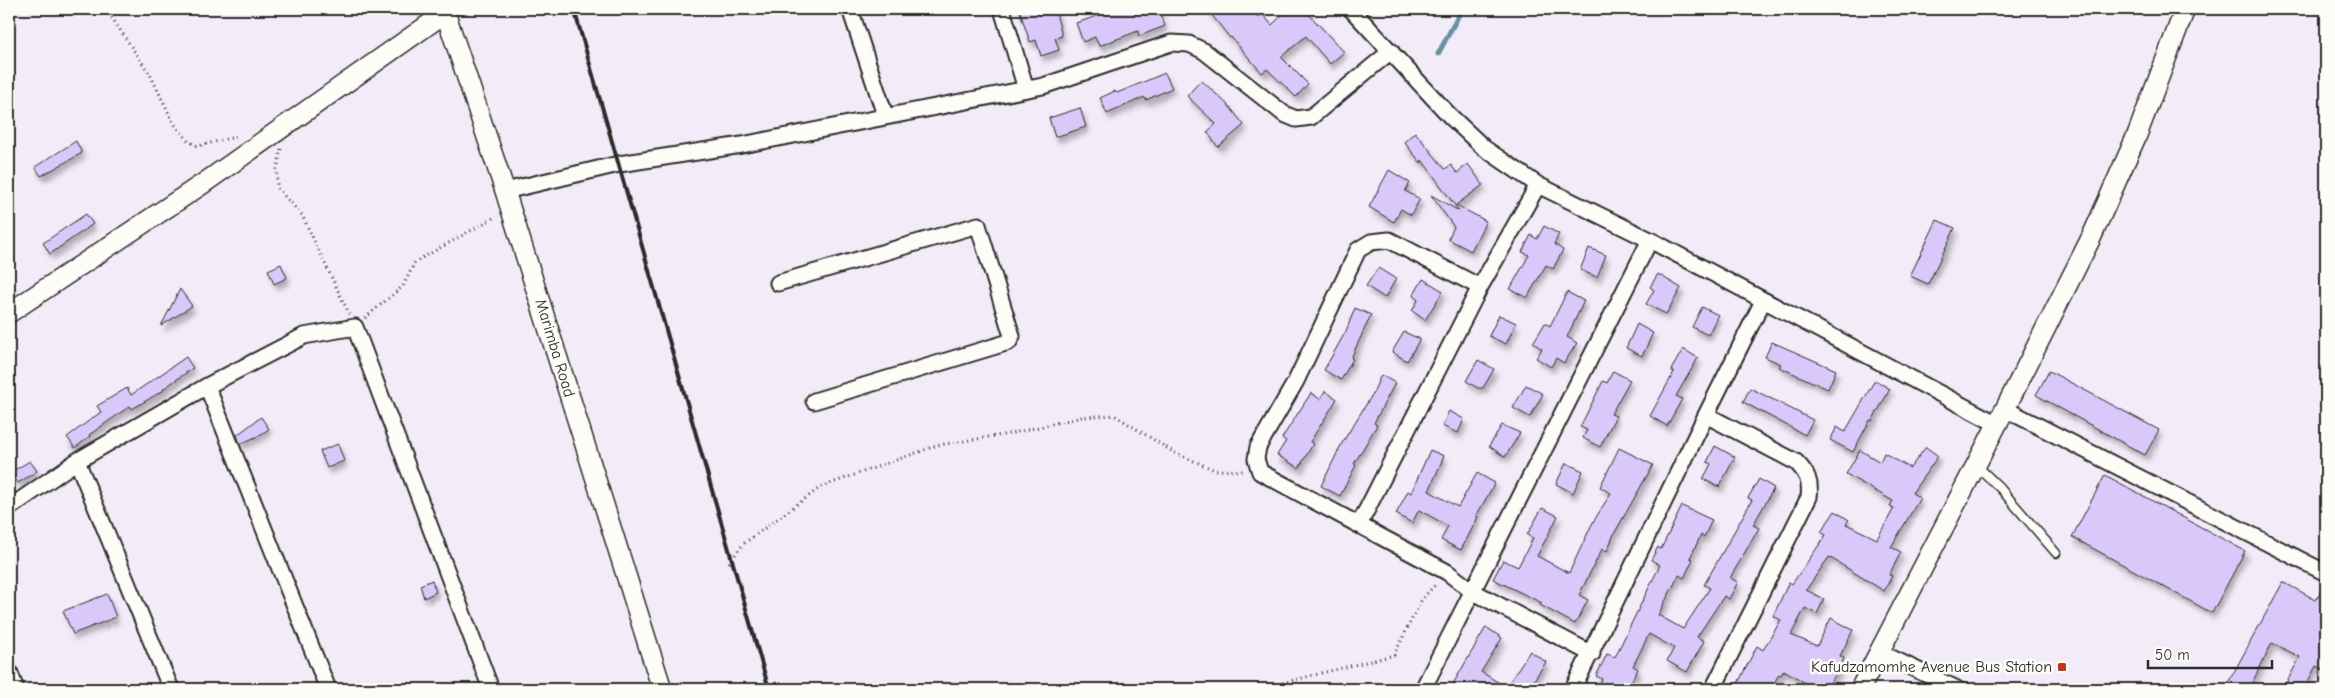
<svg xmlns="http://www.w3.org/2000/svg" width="2335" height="698" font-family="'Comic Neue',sans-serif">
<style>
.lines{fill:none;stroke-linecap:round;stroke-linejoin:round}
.stream{stroke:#6b8fa5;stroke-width:5}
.building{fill:#d9c8f9;stroke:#2b2b2b;filter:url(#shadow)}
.service-casing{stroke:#2b2b2b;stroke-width:11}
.minor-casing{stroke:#2b2b2b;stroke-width:19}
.tertiary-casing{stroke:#2b2b2b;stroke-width:22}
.path{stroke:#2b2b2b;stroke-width:3;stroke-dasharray:1 4;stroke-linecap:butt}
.service{stroke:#fdfcf7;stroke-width:8}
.minor{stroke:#fdfcf7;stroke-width:15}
.tertiary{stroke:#fdfcf7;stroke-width:19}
.rail{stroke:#2b2b2b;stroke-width:4}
.poi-dot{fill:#c8321e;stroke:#fdfcf7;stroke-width:2}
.labels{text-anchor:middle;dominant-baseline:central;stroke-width:5;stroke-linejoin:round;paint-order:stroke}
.street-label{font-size:16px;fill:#2b2b2b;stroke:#fdfcf7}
.poi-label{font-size:16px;fill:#2b2b2b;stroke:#fdfcf7;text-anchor:end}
</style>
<defs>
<filter id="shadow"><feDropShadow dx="3" dy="5.5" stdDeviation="2.5" flood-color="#0004"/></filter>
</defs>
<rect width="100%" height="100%" fill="#f2ecf8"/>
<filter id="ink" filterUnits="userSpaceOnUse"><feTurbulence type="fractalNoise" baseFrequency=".02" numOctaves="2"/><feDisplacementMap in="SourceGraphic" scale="10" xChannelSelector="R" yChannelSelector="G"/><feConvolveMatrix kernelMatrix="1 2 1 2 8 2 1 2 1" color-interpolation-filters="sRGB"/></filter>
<g filter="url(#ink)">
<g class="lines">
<!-- stream -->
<path class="stream" d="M1438 54 1462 9"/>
</g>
<!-- building -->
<path class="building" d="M1019 9H1055L1062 36 1055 38 1059 50 1041 56 1036 40 1030 42Z
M1118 9H1158L1165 26 1139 36 1138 31 1099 46 1095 37 1083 42 1076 23Z
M1207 9H1252L1258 17 1262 14 1272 25 1288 9H1304L1344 52 1330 64 1306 36 1281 57 1308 84 1296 97 1267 69 1262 73 1231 37 1230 38Z
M1165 73 1172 88 1146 100 1144 97 1107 114 1100 98 1115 91 1117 93Z
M1201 80 1229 106 1244 125 1218 147 1207 132 1216 124 1187 96Z
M1080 108 1086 127 1055 137 1049 118Z
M1415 132 1445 169 1451 165 1457 173 1468 164 1483 185 1456 205 1486 221 1471 251 1448 239 1454 227 1431 195 1459 211 1422 160 1421 163 1404 142Z
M76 141 82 153 41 176 35 167Z
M1389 170 1410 183 1405 191 1420 199 1411 215 1401 209 1394 222 1369 207Z
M86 214 93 224 50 254 43 243Z
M1937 220 1955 228 1928 284 1910 276Z
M1544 226 1559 234 1554 244 1563 250 1553 269 1546 265 1527 298 1510 289 1529 255 1522 252 1531 235 1537 239Z
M1589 248 1606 255 1597 277 1580 270Z
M281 264 287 278 274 284 268 270Z
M1378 268 1396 279 1385 298 1366 286Z
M1658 274 1681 288 1666 314 1646 304 1654 290 1650 287Z
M1423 279 1443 291 1425 320 1412 311 1418 300 1413 296Z
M180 289 192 306 161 326Z
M1567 292 1584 301 1567 337 1577 343 1564 363 1556 358 1551 367 1536 358 1542 349 1533 343 1545 323 1550 326Z
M1702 307 1718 315 1708 335 1692 327Z
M1355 308 1371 315 1351 358 1353 359 1341 380 1324 370 1346 331Z
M1499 315 1516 323 1506 344 1489 336Z
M1637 324 1653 333 1642 356 1626 348Z
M1404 332 1420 339 1407 361 1392 352Z
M1772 342 1836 370 1828 389 1779 367 1781 364 1765 357Z
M1683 349 1698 358 1676 396 1682 399 1667 426 1650 416 1674 372 1671 370Z
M186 357 193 368 163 389 164 390 132 409 130 406 89 435 90 436 75 448 67 437 101 412 97 406 127 388 131 395Z
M1478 360 1494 369 1483 388H1478L1466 381Z
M1613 371 1630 380 1611 414 1616 416 1600 447 1583 438 1587 430 1580 427 1603 381 1607 383Z
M2049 371 2159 430 2145 455 2036 395Z
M1381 375 1395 383 1374 423 1377 425 1354 464 1356 465 1340 496 1321 486 1342 443 1372 395Z
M1875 380 1890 389 1872 421 1870 420 1853 452 1830 440 1837 427 1845 432Z
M1526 385 1543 394 1530 417 1513 408Z
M1750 388 1813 420 1805 435 1743 402Z
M1325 391 1337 399 1310 442 1313 444 1299 468 1277 455 1286 441 1282 438 1311 393 1320 399Z
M1449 411 1464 419 1458 433 1442 426Z
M261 417 269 429 258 436 240 444 237 435Z
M1502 425 1520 433 1505 457 1489 446Z
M338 444 344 461 327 468 320 451Z
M1715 446 1735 457 1719 487 1703 479 1711 464 1707 462Z
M1926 447 1938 456 1912 493 1920 498 1891 547 1901 552 1889 575 1892 576 1884 591 1829 557 1806 590 1824 599 1817 614 1805 608 1791 635 1817 646 1831 618 1853 630 1840 656 1844 658 1837 673 1825 689H1815L1784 670 1781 675 1779 674 1771 689H1742L1744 686 1738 683 1757 646 1763 650 1781 620 1773 616 1789 582 1792 584 1826 535 1821 532 1835 511 1849 520 1846 524 1877 539 1894 508 1890 506 1893 501 1846 474 1860 450 1880 462 1884 453 1910 468Z
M1619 448 1653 465 1614 534 1607 551 1602 549 1579 595 1588 600 1575 624 1540 605 1542 603 1493 579 1503 560 1518 567 1533 538 1527 535 1542 508 1558 516 1537 556 1569 573 1592 524 1611 493 1600 487Z
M1430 450 1444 456 1429 491 1458 507 1477 473 1495 483 1476 516 1478 517 1461 550 1441 540 1448 526 1419 510 1412 523 1396 514 1408 491 1411 493Z
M30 461 37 471 18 483 11 472Z
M1566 463 1583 471 1573 493 1556 484Z
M2105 475 2245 551 2212 613 2072 537Z
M1759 479 1774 488 1753 525 1759 528 1730 578 1738 582 1729 599 1724 596 1697 637 1704 641 1687 672 1667 661 1674 648 1649 634 1633 666 1638 669 1628 687 1620 682 1617 689H1597L1602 679 1596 676 1607 654 1615 657 1660 565 1651 560 1658 547 1661 549 1682 506 1712 520 1704 537 1701 535 1690 558 1693 559 1684 578 1679 575 1658 615 1683 629 1710 588 1704 585 1752 500 1748 498Z
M432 580 436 592 424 598 420 585Z
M2283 582 2316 600 2326 583V671L2316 666 2304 689H2283L2300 657 2272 643 2249 689H2240L2228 683Z
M107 594 116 617 73 634 63 611Z
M1486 627 1502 638 1481 672 1506 687 1530 651 1546 662 1528 689H1450Z"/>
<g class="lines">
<!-- service casing -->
<g class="service-casing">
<path id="service" d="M1976 465 2000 488 2056 553"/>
</g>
<!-- minor casing -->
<g class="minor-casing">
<path id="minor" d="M850 9 885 115
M1002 9 1026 89
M1351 9 1450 116 1484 148 1538 185 1650 240 1997 424
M1538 185 1480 287 1359 525 1447 572 1472 591 1592 654
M505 191 619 164 742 145 1043 86 1171 43 1189 44 1204 51 1284 114 1296 119 1311 117 1391 51
M778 283 978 225 1012 336 1009 342 814 401
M207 386 328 689
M2005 409 2326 573
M77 461 171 689
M9 508 77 461 207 386 304 336 355 327 491 689
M1359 525 1260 472 1256 459 1258 447 1296 381 1358 250 1371 242 1389 240 1480 287
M1879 652 1957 689
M9 671 16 689
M1423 689 1650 240
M1573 689 1706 415
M1713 689 1809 497C1811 481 1807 473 1796 462L1706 415 1763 301"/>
</g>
<!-- tertiary casing -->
<g class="tertiary-casing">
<path id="tertiary" d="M444 9 505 191 662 689
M9 313 204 183 445 13
M1860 689 2005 409 2092 236 2137 135 2185 9"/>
</g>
<!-- path -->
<path class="path" d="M106 9 151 76 173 122 189 142 198 146 239 136
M281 149 277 169V188L302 215 349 314
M365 318 403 286 415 262 495 217
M729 563 743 544 821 487 938 445 1009 434 1082 417 1114 415 1175 453 1215 470 1244 471
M1258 689 1394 655 1422 599 1436 584"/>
<!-- service -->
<use href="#service" class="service"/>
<!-- minor -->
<use href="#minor" class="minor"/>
<!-- tertiary -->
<use href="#tertiary" class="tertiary"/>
<!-- rail -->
<path class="rail" d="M574 9 769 689"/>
</g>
</g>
<!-- markers -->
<rect class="poi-dot" x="2057" y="662" width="10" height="10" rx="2.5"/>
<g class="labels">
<!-- street labels -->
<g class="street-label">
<text transform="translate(555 348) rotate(73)">Marimba Road</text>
</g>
<!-- poi labels -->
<g class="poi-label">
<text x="2052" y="667">Kafudzamomhe Avenue Bus Station</text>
</g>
</g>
<!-- margin -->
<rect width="2335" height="698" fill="none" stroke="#fdfcf7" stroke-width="30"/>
<rect x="15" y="15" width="2305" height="668" fill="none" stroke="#2b2b2b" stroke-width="2" filter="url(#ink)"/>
<!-- scale -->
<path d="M2148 660v8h124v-8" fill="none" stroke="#2b2b2b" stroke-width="2.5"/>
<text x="2155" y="660" font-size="15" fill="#2b2b2b" stroke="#fdfcf7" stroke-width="4" paint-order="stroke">50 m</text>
</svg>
